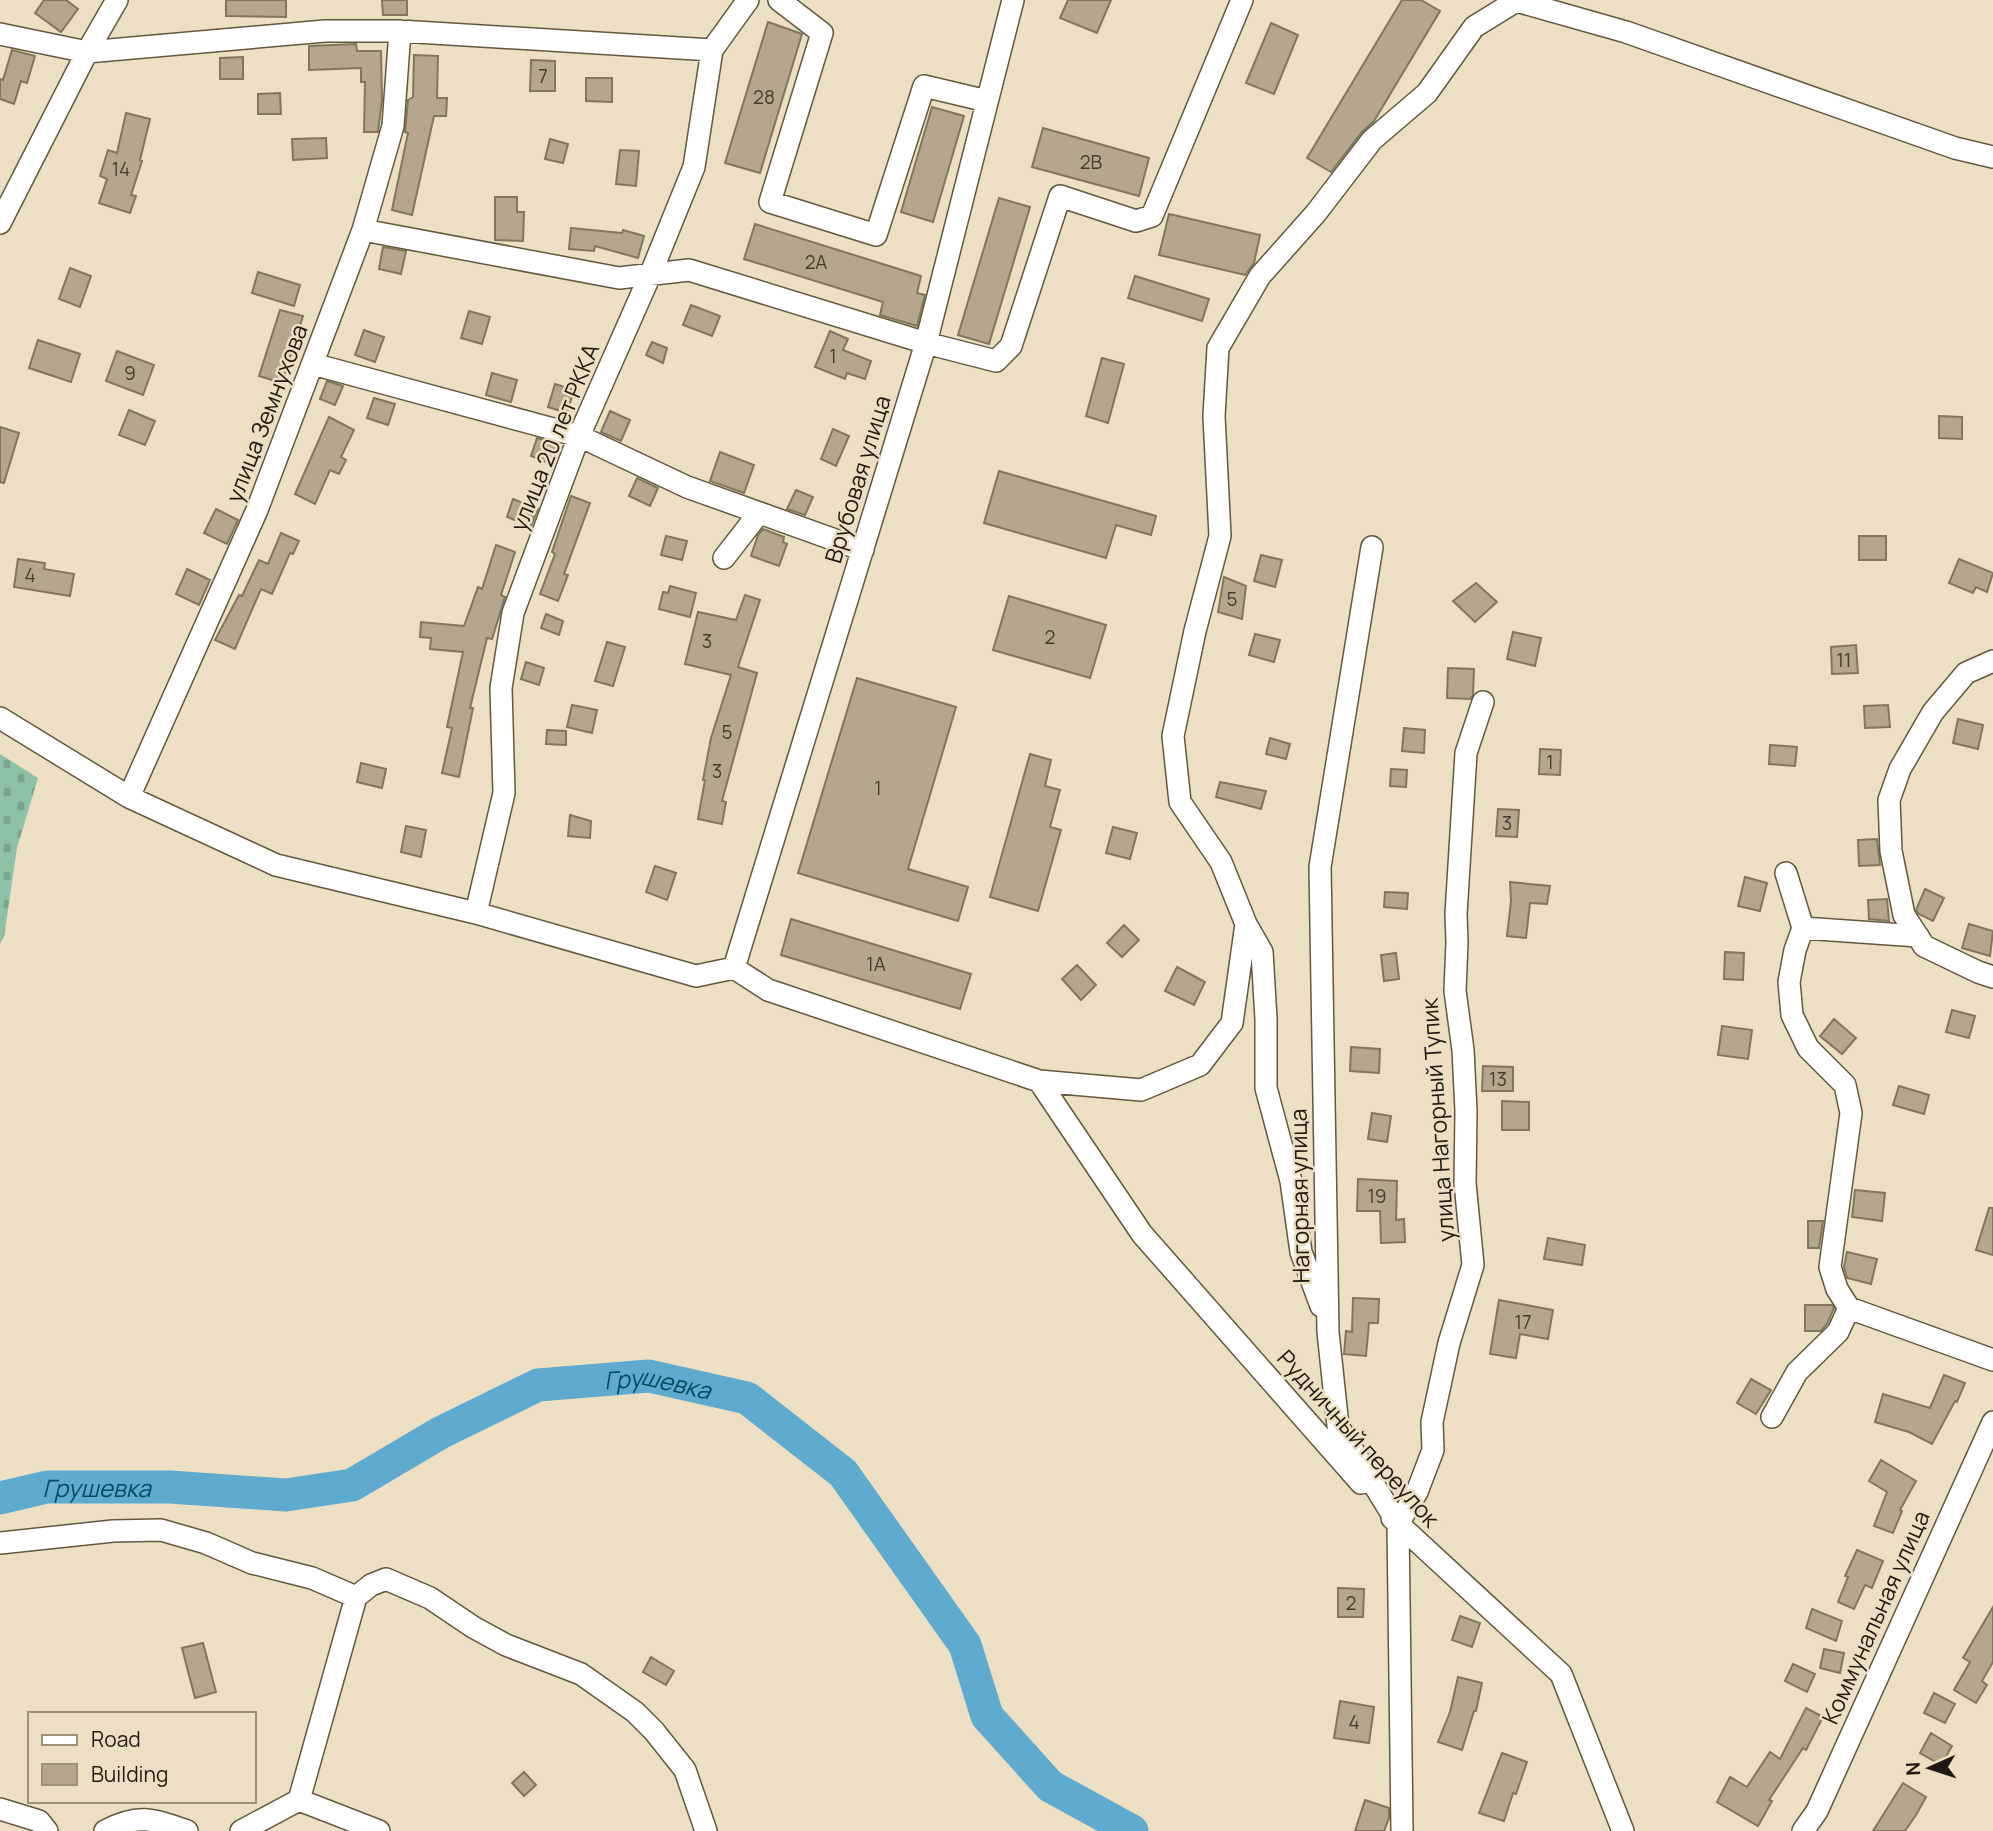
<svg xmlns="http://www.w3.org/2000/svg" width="1993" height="1831" font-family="Manrope,sans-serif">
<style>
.cemetery{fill:url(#cemetery-stones)}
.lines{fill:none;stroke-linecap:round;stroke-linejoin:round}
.river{stroke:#5eabcf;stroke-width:33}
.building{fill:#b5a78d;stroke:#82765c;stroke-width:2}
.minor-casing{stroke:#63573e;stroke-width:24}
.minor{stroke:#fff;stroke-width:21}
.labels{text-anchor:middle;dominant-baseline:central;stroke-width:5;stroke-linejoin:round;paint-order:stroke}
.number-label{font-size:19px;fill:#443d2f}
.street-label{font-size:23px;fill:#1f1a10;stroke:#eddfc3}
.water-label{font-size:24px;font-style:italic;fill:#074a63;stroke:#eddfc3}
</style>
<defs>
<pattern id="cemetery-stones" width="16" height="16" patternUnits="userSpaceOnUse" patternTransform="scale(1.75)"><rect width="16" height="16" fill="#8dc2a6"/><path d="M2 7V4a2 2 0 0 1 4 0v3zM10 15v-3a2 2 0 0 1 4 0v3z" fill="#79a68e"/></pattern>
</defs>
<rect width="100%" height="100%" fill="#eddfc3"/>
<!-- cemetery -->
<path class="cemetery" d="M0 754 38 778 17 848 4 937 0 944Z"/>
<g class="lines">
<!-- river -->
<path class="river" id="s1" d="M0 1498 47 1487H170L286 1495 352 1485 440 1433 538 1385 649 1376 747 1398 843 1473 965 1645 987 1716 1050 1786 1132 1831"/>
</g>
<!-- building -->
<path class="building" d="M44 0H66L78 9 61 32 35 13Z
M226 0H286V17L226 16Z
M382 0H407V15H383Z
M1068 0H1111L1097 33 1060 18Z
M1402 0H1421L1440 11 1374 121 1362 132 1331 172 1307 158Z
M768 22 802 34 760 173 725 163Z
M1271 23 1298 35 1274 94 1246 83Z
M356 44 357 51H381L382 100 378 132H364L365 82H361V68L309 70V46Z
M12 50 35 56 27 83 21 81 14 104 0 99V79L3 80Z
M414 55 438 56 437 98H447L446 116H434L412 215 392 210 408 133 405 132 408 100 413 97Z
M243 57V79H220V58Z
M531 60 555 61V91H530Z
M586 78H612V102L586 101Z
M280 93 281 114H258V94Z
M932 107 964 116 933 222 901 212Z
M126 113 150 119 140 160 142 161 131 195 136 196 130 213 99 203 107 179 100 176 108 150 117 153Z
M1043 128 1149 158 1139 196 1032 167Z
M326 138 327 158 293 160 292 139Z
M550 139 568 144 563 163 545 159Z
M620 150 639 151 636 186 616 184Z
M495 197H517V212H524L523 241 495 240Z
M999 198 1030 207 989 344 958 335Z
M1169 214 1260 235 1254 263 1245 275 1159 255Z
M755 224 921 276 917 293 925 295 917 326 880 315 883 302 744 259Z
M571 228 622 233 623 230 644 236 638 258 595 246 594 251 569 249Z
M383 247 406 251 401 274 379 269Z
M70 268 91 276 80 307 59 299Z
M258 272 300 285 294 306 252 293Z
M1135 276 1209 299 1202 321 1128 298Z
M691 305 720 316 712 336 683 325Z
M280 310 303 316 282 383 259 376Z
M469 311 490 317 482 344 461 338Z
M364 330 384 337 375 362 355 355Z
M830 331 848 339 843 350 871 361 865 379 847 373 845 379 815 367Z
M38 340 80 354 71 382 29 368Z
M652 342 667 348 663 363 646 355Z
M117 351 154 365 143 395 106 381Z
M1102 358 1124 364 1108 423 1086 416Z
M492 373 517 380 511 402 486 395Z
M327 381 343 386 335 405 320 399Z
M555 384 574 390 567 413 548 407Z
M374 398 395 404 388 425 367 418Z
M129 410 155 421 145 445 119 435Z
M610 411 630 420 621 441 601 432Z
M1939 416 1962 417V439L1939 438Z
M329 417 354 430 341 457 346 460 339 474 330 470 315 504 295 494Z
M0 427 19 433 4 483 0 482Z
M833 429 849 436 836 466 821 459Z
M537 438 558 444 551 464 531 456Z
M720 452 754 465 744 493 710 481Z
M999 471 1156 516 1151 535 1116 525 1106 558 984 523Z
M637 478 658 488 650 506 629 496Z
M796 490 813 497 805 515 787 509Z
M571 496 590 503 564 574 568 575 558 601 540 594 555 554 552 552Z
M513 499 538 509 531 526 507 517Z
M216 509 238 520 227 544 204 533Z
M763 529 784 537 783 542 787 544 779 566 751 556 758 535Z
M281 533 299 541 293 554 290 553 272 594 261 589 235 649 215 640 239 595 242 596 259 560 268 564Z
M666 536 687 541 682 560 661 555Z
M1859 536H1886V560H1859Z
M496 545 515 552 501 595 505 597 492 639 487 638 470 708H473L459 777 442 773 452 728 447 727 463 652 430 649 431 638 420 637 421 622 464 626 478 587 482 589Z
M1261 555 1282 560 1275 587 1254 581Z
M18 559 45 563 44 569 74 574 70 596 14 587Z
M1959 559 1993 573 1987 592 1976 587 1973 593 1949 583Z
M187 569 210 580 199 605 176 594Z
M1224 577 1246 586 1242 619 1218 612Z
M1476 583 1497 602 1475 622 1453 601Z
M670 586 696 593 690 617 659 609 663 592 668 593Z
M745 595 760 600 738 667 757 673 722 801 726 802 722 824 698 819 705 780H703L711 738 731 675 685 664 698 612 736 620Z
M1009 596 1106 625 1090 678 993 650Z
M546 614 563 621 559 635 541 628Z
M1513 632 1541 638 1535 666 1507 659Z
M1255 634 1280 640 1274 662 1249 655Z
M607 642 625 647 613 686 595 681Z
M1856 645 1858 673 1832 674 1831 647Z
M526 662 544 668 539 685 521 679Z
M1448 668 1474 669 1473 695 1470 699 1447 698Z
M857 678 956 707 908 869 968 887 958 921 798 873Z
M572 705 597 710 592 733 567 727Z
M1888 705 1890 727 1865 728 1864 706Z
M1958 719 1983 725 1978 749 1953 743Z
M1404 728 1425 730 1424 753 1402 751Z
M547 730 566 731V745L546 744Z
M1270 738 1290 744 1286 759 1266 754Z
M1770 745 1797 747 1795 766 1769 764Z
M1540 749 1561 750 1560 775 1539 774Z
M1030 754 1051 760 1045 786 1060 790 1050 827 1061 830 1038 911 990 897Z
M361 763 386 769 382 788 357 782Z
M1391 769 1407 770 1406 787 1390 786Z
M1220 782 1266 791 1261 809 1216 797Z
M1498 809 1519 810 1517 837 1496 836Z
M570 815 591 821 590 838 568 836Z
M406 826 426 830 421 857 401 852Z
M1113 827 1137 833 1130 859 1106 853Z
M1877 839 1880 865 1859 866 1858 840Z
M655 866 676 873 667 900 646 892Z
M1745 877 1767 883 1760 911 1738 906Z
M1510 882 1550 886 1547 904 1530 903 1526 938 1507 936 1511 901Z
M1925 889 1944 898 1933 921 1919 914 1916 910Z
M1385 892 1408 893 1407 909 1384 907Z
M1868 900 1887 899 1889 921 1869 919Z
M791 919 971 974 960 1009 781 955Z
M1969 924 1993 931 1990 956 1962 948Z
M1124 925 1139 940 1122 957 1107 943Z
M1725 952 1744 953 1743 980 1724 979Z
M1396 953 1399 979 1384 981 1381 955Z
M1077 965 1096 985 1081 1000 1062 979Z
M1177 967 1205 982 1194 1005 1165 991Z
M1952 1010 1975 1016 1969 1038 1946 1032Z
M1834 1019 1856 1038 1842 1054 1820 1036Z
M1722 1026 1752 1030 1748 1059 1718 1055Z
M1351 1047 1380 1049 1379 1073 1350 1071Z
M1483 1066 1513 1067V1091H1482Z
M1899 1086 1929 1095 1924 1114 1893 1105Z
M1502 1101 1529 1102V1130H1502Z
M1372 1113 1391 1116 1387 1142 1368 1139Z
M1358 1179 1397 1181 1396 1220 1404 1219 1405 1242 1381 1243 1380 1211H1357Z
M1855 1190 1885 1193 1882 1221 1852 1217Z
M1989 1208H1993V1255L1976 1250Z
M1808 1221H1823L1819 1248H1808Z
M1548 1238 1585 1245 1582 1265 1544 1259Z
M1847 1252 1877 1259 1871 1284 1847 1278 1844 1267Z
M1353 1298 1379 1299 1378 1323H1369L1366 1356 1344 1354 1346 1331 1352 1332Z
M1499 1300 1553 1310 1548 1339 1520 1334 1516 1358 1490 1354Z
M1805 1305H1832L1834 1308 1827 1324 1821 1331H1805Z
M1944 1375 1965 1383 1957 1402 1955 1401 1932 1444 1909 1432 1875 1422 1883 1394 1930 1408Z
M1751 1379 1771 1390 1756 1414 1737 1403Z
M1881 1460 1916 1481 1900 1510 1902 1511 1893 1533 1874 1526 1887 1492 1869 1481Z
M1857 1550 1883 1561 1872 1588 1865 1585 1854 1609 1838 1602 1848 1577 1845 1576Z
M1338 1588 1364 1589 1363 1617H1338Z
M1993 1607V1662L1982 1681 1987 1685 1976 1703 1954 1690 1970 1662 1963 1658Z
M1812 1609 1842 1621 1836 1641 1806 1628Z
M1460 1616 1480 1623 1472 1647 1452 1640Z
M203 1643 216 1692 195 1698 182 1648Z
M1824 1649 1844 1653 1840 1673 1820 1668Z
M651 1657 674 1671 666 1685 643 1672Z
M1793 1664 1815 1674 1807 1692 1785 1681Z
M1458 1677 1482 1683 1476 1711H1474L1462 1750 1438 1742 1450 1712Z
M1934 1693 1955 1704 1945 1723 1924 1713Z
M1340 1701 1374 1707 1369 1743 1334 1738Z
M1806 1708 1823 1717 1806 1750 1803 1748 1769 1800 1772 1801 1758 1826 1717 1802 1730 1777 1747 1787 1770 1752 1780 1759Z
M1931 1733 1952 1746 1941 1765 1920 1753Z
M1502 1753 1527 1762 1516 1794 1513 1793 1504 1821 1479 1813Z
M524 1772 536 1785 524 1796 512 1783Z
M1903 1783 1926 1797 1916 1815 1905 1831H1873Z
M1365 1800 1389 1808V1818L1384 1831H1355Z"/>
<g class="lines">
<!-- minor casing -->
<g class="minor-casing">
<path id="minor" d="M779 0 822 33 770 202 876 235 924 86 987 101
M1513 0 1626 32 1955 148 1993 157
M0 34 87 52 325 31H400L712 50
M0 223 87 52 117 0
M363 230 619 278 689 270 926 343 996 361 1011 346 1060 196 1136 221 1152 216 1242 0
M313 364 579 436 687 487 863 550
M1372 547 1320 867 1328 1332 1338 1426 1398 1524 1402 1831
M724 558 759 513
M1993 661 1966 673 1933 712 1900 769 1889 800 1891 851 1904 915 1924 946 1978 972 1993 977
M0 718 129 797 276 865 476 913 696 976 734 968 768 990 1039 1081 1141 1090 1200 1065 1232 1023 1246 924 1221 862 1180 802 1173 736 1195 631 1220 536 1214 416 1218 348 1260 276 1316 213 1372 140 1427 93 1474 27 1516 1
M129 797 257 510 363 230 393 126 400 31
M476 913 504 793 501 688 513 613 579 436 651 273 694 167 712 50 748 0
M1246 924 1262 952 1266 1019V1088L1291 1181 1301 1252 1321 1306
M1803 928 1918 936
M734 968 926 343 1013 0
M1039 1081 1142 1234 1361 1483
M1849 1308 1993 1360
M1772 1417 1797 1372 1838 1332 1849 1308 1837 1289 1830 1267 1851 1113 1845 1085 1808 1048 1792 1015 1789 982 1795 950 1803 928 1786 873
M1392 1518 1561 1674 1623 1831
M1398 1524 1417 1492 1433 1450 1432 1422 1449 1343 1473 1265 1465 1183 1466 1111 1463 1050 1455 991 1457 942 1456 914 1466 753 1483 702
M0 1543 113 1531 161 1530 206 1543 252 1563 312 1578 356 1597
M299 1800 379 1831
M0 1809 39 1821 47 1831
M105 1831C138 1813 153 1819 187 1831
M241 1831 299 1800 356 1597 371 1585 386 1579 430 1598 473 1627 506 1645 581 1674 635 1712 654 1731 685 1770 706 1831
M1803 1831 1817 1811 1993 1422"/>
</g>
<!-- minor -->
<use href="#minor" class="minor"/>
</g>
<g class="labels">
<!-- number labels -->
<g class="number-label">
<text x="543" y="76">7</text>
<text x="764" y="97">28</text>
<text x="1091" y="162">2В</text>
<text x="121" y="169">14</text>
<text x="816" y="262">2А</text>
<text x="833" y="356">1</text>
<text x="130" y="373">9</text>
<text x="30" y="575">4</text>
<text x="1232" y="599">5</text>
<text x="1050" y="637">2</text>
<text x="707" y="641">3</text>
<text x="1844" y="660">11</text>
<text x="727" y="732">5</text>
<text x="1550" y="762">1</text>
<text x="717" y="771">3</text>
<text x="878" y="788">1</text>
<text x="1507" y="823">3</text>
<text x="876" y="964">1А</text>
<text x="1498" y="1079">13</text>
<text x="1377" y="1196">19</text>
<text x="1523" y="1322">17</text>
<text x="1351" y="1603">2</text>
<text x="1354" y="1722">4</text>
</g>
<!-- street labels -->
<g class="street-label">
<text transform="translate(266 413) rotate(-69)">улица Земнухова</text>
<text transform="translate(554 437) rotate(-68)">улица 20 лет РККА</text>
<text transform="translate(857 479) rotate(-73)">Врубовая улица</text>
<text transform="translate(1437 1120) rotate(-94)">улица Нагорный Тупик</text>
<text transform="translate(1299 1196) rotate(-91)">Нагорная улица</text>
<text transform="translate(1359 1438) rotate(48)">Рудничный переулок</text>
<text transform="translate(1875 1617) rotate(-66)">Коммунальная улица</text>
</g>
<!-- water labels -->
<g class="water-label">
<text stroke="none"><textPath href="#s1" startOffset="686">Грушевка</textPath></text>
<text stroke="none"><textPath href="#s1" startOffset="98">Грушевка</textPath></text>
</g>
</g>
<!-- legend -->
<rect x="28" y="1712" width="228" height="91" fill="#eddfc3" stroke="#9b907b" stroke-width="2"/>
<rect x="42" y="1735" width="35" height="10" fill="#ffffff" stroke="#9b907b" stroke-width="2"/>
<text x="91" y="1747" font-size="21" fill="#1f1a10">Road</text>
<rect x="42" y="1764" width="35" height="21" fill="#b5a78d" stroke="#9b907b" stroke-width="2"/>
<text x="91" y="1782" font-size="21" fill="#1f1a10">Building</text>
<!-- north arrow -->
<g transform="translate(1930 1768) rotate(267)" stroke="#eddfc3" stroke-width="5" paint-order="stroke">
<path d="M0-5L12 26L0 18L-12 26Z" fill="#1f1a10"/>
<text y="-10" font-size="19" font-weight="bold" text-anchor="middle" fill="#1f1a10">N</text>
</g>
</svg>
